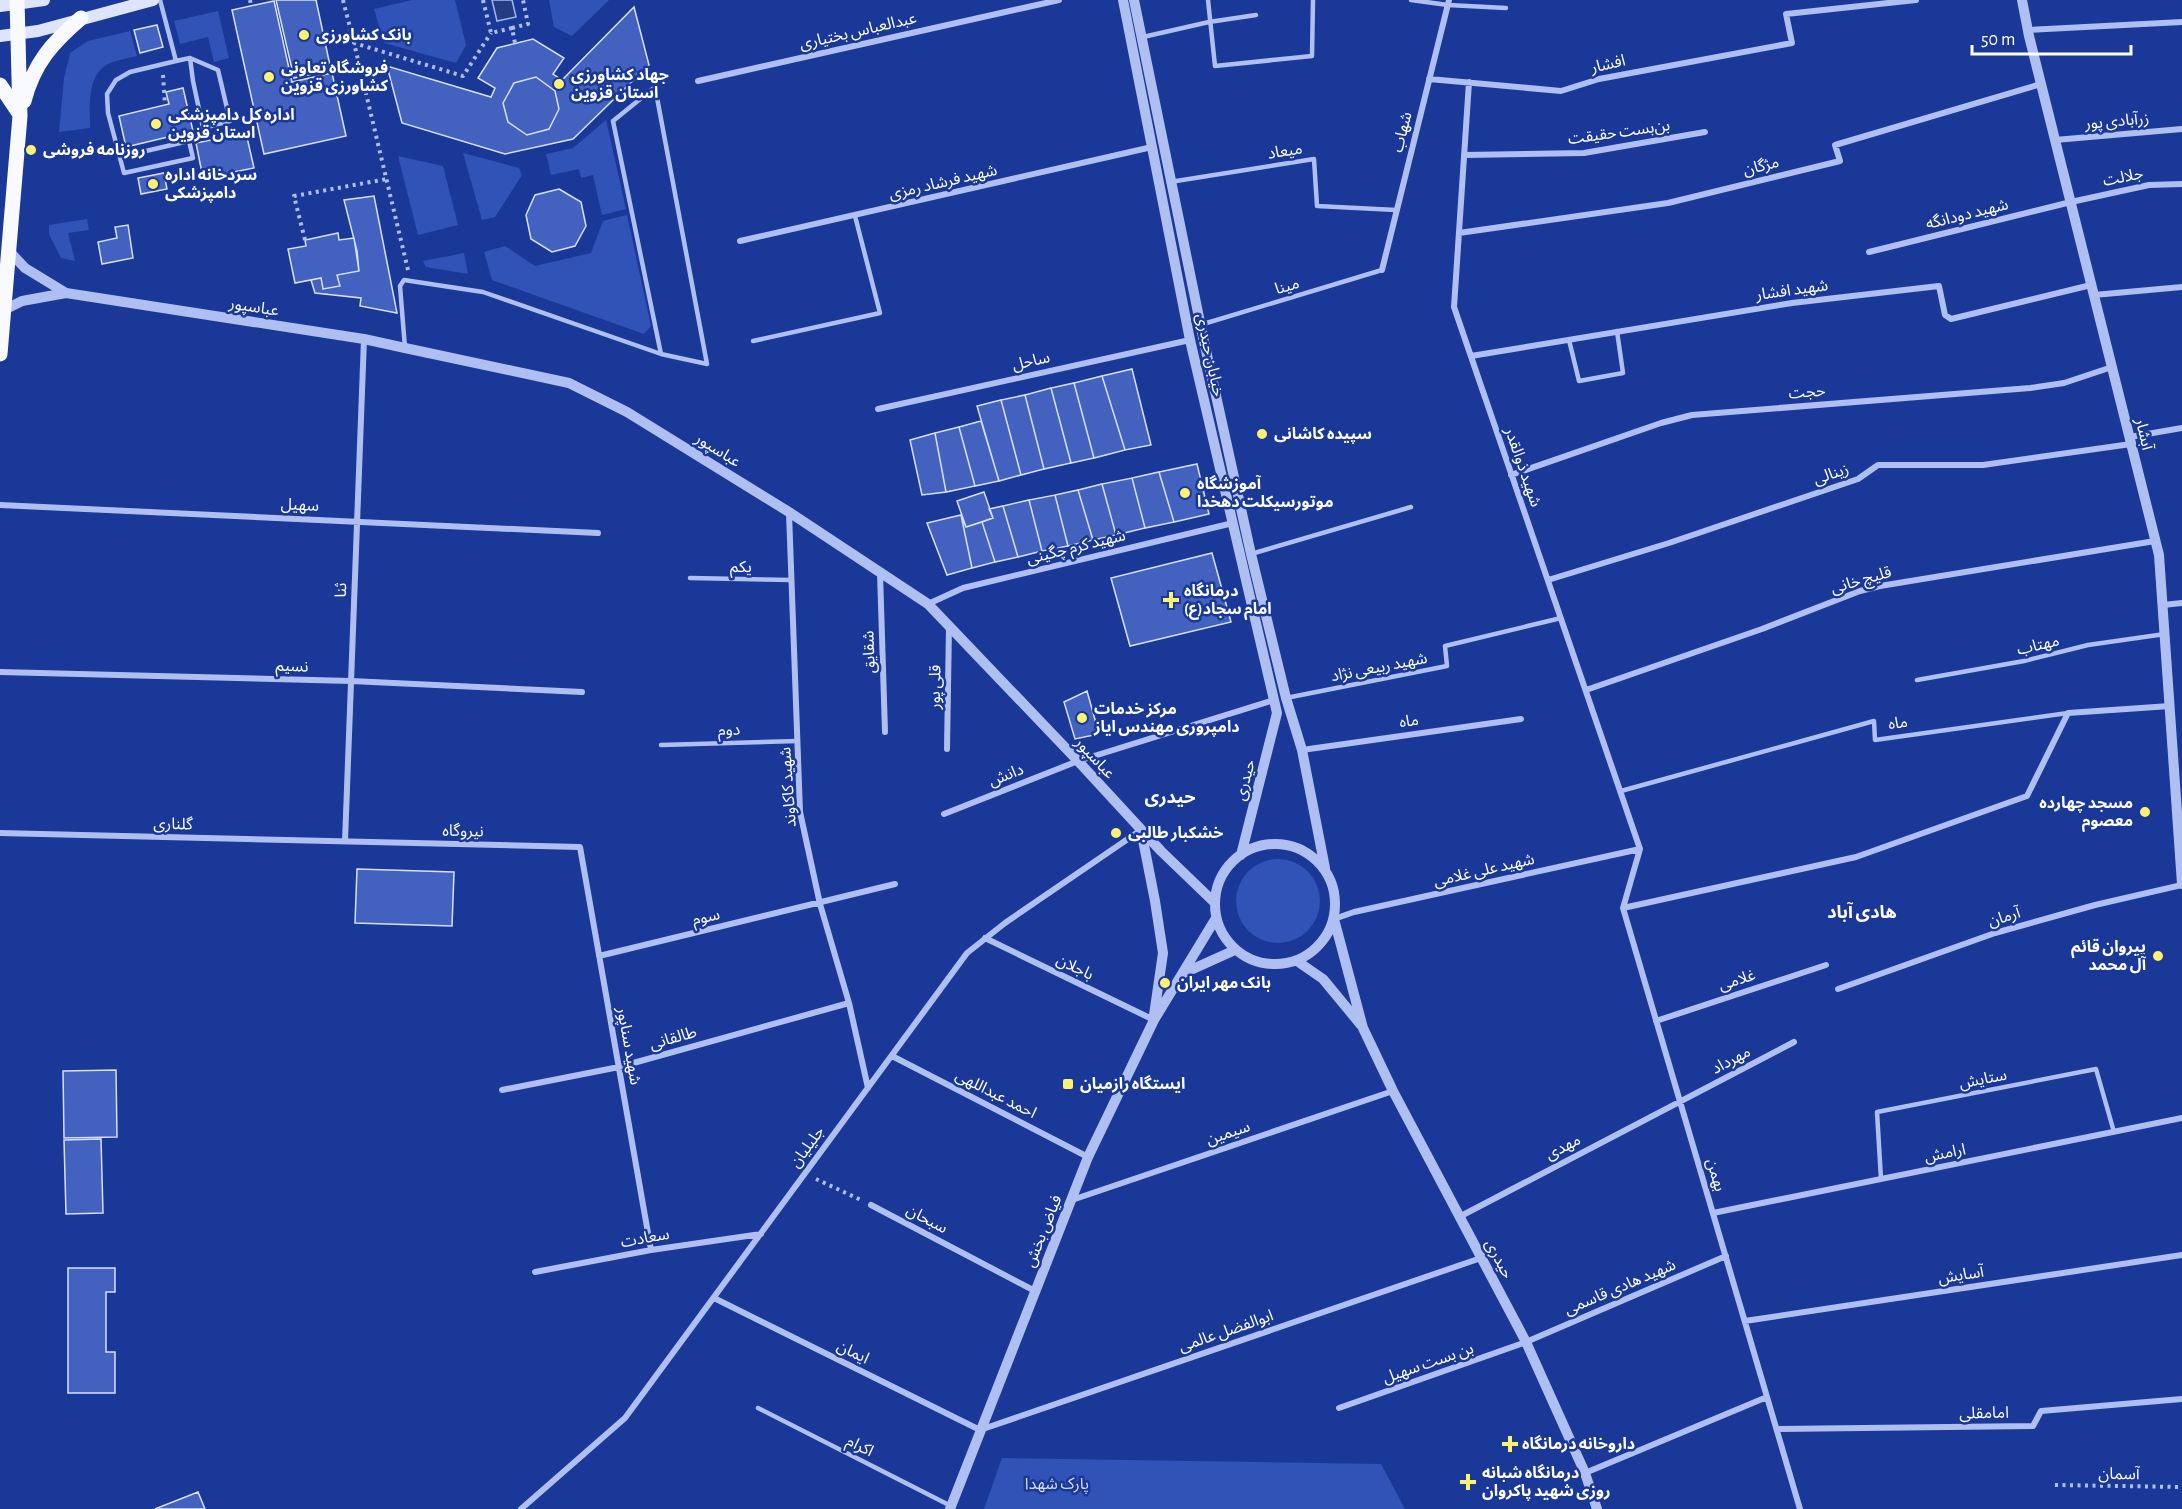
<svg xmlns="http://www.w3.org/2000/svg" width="2182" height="1509" font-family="'Alegreya Sans','Noto Sans Arabic',sans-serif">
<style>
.green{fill:#3152b7}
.water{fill:#253c85;stroke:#a2b7f2;stroke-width:1.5}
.building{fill:#4361bf;stroke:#d6dffb;stroke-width:1.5}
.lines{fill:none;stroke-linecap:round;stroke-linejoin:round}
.path{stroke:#afbff1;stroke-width:4;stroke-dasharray:3 4.5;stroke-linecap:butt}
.service{stroke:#afbff1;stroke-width:4.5}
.minor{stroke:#afbff1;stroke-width:6}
.tertiary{stroke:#afbff1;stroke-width:10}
.secondary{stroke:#dde4fb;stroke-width:12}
.primary{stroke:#f8faff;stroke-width:15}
.poi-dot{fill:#fff26e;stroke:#1a3898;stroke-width:2}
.labels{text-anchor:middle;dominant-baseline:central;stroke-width:5;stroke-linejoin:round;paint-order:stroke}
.street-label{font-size:16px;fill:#fff;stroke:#1a3898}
.poi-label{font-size:16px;font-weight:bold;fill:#fff;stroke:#1a3898;text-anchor:start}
.park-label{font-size:16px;fill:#d6dffb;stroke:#1a3898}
.neighbourhood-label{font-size:18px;font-weight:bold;fill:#fff;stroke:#1a3898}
</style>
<rect width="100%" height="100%" fill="#1a3898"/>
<!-- green -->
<path class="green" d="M412 0H455L466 45 456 63 384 43 374 9Z
M549 0H609L572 36 554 27Z
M218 11 229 58 214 62 208 37 180 44 174 21Z
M130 31 137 56C128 58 118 60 110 63 86 74 90 107 90 128L59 132 64 78 70 53 88 41Z
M606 120 626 209 602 215 593 175 581 178 579 169 551 175 546 154 573 148Z
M463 153 519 168 522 175 495 217 482 220Z
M398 156 443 166 458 225 418 235Z
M627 215 651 326 644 334 492 280 484 252 505 246 535 266 591 253 603 221Z
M87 219 89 230 68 233 75 261 61 258 49 234V225Z
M464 253 468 274 426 267 423 261Z
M1236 901a42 42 0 1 1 84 0a42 42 0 1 1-84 0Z
M1002 1458 1381 1464 1405 1509H984Z"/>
<!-- water -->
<path class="water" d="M492 0H512L516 17 497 21Z"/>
<!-- building -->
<path class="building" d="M276 0H316L331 70 294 78Z
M274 1 292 82 332 73 346 136 264 154 232 10Z
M634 7 649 65 573 139 505 154 402 123 387 66 491 97 495 88 478 78 497 48 533 39 564 58 553 74 562 80Z
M157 25 163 47 140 53 134 30Z
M536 77 555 91 559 109 549 129 527 135 508 122 503 103 514 83Z
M183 88 193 131 126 147 119 116 169 104 166 92Z
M246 133 254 168 203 178 196 143Z
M164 173 167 189 141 194 138 178Z
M559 189 581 202 586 226 575 246 552 252 531 239 526 215 535 195Z
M374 196 397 313 360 306 361 298 315 293 311 280 321 278 323 289 340 286 337 275 359 271 357 251 344 200Z
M128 225 133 258 102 264 98 242 117 238 115 227Z
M338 233 339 240 354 238 359 271 337 275 340 286 323 289 321 278 295 283 288 249 306 246 305 240Z
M1132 369 1151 445 1125 450 1102 376Z
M1102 376 1125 450 1094 458 1074 383Z
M1074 383 1094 458 1071 463 1051 388Z
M1051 388 1071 463 1044 469 1025 395Z
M1025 395 1044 469 1021 475 1001 400Z
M1001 400 1021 475 999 481 977 406Z
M981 421 999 481 975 486 959 427Z
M959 427 975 486 946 492 935 433Z
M935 433 946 492 922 495 910 440Z
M1197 464 1209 514 1174 522 1159 472Z
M1159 472 1174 522 1145 528 1132 478Z
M1132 478 1145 528 1116 535 1102 484Z
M1102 484 1116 535 1093 540 1078 490Z
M1078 490 1093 540 1068 546 1055 495Z
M984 492 993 518 966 527 957 501Z
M1055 495 1068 546 1042 551 1029 500Z
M1029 500 1042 551 1018 557 1003 506Z
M1003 506 1018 557 995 562 982 522 993 518 989 509Z
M961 515 966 527 982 522 995 562 972 568Z
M961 515 972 568 947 575 927 523Z
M1212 553 1231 622 1130 646 1111 578Z
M1087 691 1099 734 1075 739 1064 702Z
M357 869 454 872 452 926 355 923Z
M116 1070 117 1137 64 1138 63 1071Z
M101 1139 103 1213 66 1214 64 1140Z
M68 1268H115V1292H106V1352H115V1393H68Z
M198 1492 205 1509H155Z"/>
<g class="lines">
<!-- path -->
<path class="path" d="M250 0 251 5
M343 0 354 43
M483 0 491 33 512 28 515 43
M512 28 528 24 523 0
M163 75 165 105
M305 240 294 196 387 179
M408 270 354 43 463 76 491 33
M816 1179 861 1200
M2055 1485 2182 1487"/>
<!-- service -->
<path class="service" d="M1208 0 1215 66 1312 56 1313 0
M1411 0 1448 5 1506 8
M1143 37 1209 22 1256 15
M176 61 190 58 218 70 230 121 203 128 193 81 190 58
M120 157 189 141 193 158 124 173 108 113 107 94 116 80 130 72 176 61 160 0
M1170 182 1314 159 1317 206 1396 210
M1200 325 1382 270
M1569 340 1579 381 1623 373 1617 331
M753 341 880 313 855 216
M405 348 400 286 404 280 483 292 661 354 613 121 655 87 707 364 661 354
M1251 554 1411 507
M690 578 792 580
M1917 680 2024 661 2088 645 2165 634
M1286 698 1447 666 1445 646 1561 618
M661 745 798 741
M1621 791 1874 721 1875 740 2068 713
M1881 1179 1877 1112 2096 1069 2114 1132
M758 1408 951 1506"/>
<!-- minor -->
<path class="minor" d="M2028 30 2182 22
M1429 79 1561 91 1599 79 1792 43 1786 14 1916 0
M698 81 1059 0
M1469 82 1454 307 1640 849
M2055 140 2182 129
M1464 155 1584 153 1705 132
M1459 233 1668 203 1840 161 1835 145 2041 84
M740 241 1152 147
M1869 252 2071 202 2149 185 2182 184
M1382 270 1449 0
M2094 295 2182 287
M1471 356 1792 303 1939 286 1945 315 1951 319 2091 285
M878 409 1190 340
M2130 437 2182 428
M1511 475 1661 423 1692 415 2030 388 2064 383 2112 367
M0 505 598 533
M789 513 800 812 820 904 849 1003 868 1088
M880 573 885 732
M1548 580 1669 543 1858 479 1878 465H1983L2131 444
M928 604 963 588 1233 523
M2163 605 2182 603
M0 672 351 681 582 692
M1586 690 1762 629 1860 591 1880 586 2155 541
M947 749 949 626
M1302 750 1521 719
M944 814 1078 761 1274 700
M0 833 580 847 651 1250
M345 841 364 339
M1640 849 1623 908 1800 1509
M1623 908 1856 857 2027 796 2068 713 2170 706
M1334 919 1354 912 1640 849
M985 938 1154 1020
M599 956 895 884
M1838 989 1995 933 2095 905 2182 885
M1656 1021 1826 965
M892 1056 1088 1157
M502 1090 619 1067 849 1003
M1072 1200 1393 1091
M871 1205 1035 1291
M1713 1213 2182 1118
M1459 1217 1794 1042
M535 1272 651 1250 761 1234
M714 1298 980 1430 1481 1258
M1745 1321 2182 1255
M1339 1408 1526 1342 1726 1256
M1777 1429 2033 1426 2041 1411 2182 1399
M1585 1473 1767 1397
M521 1509 625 1418 967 953 1005 923 1141 830"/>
<!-- tertiary -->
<path class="tertiary" d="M1123 0 1190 340 1277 713 1241 855
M1134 0 1203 337 1251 554 1286 698 1302 750 1325 868
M2022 0 2029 36 2159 555 2182 884
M10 252 25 268 66 293
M4 310 22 301 66 293 364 339 405 348 569 383 627 412 789 512 928 604 1078 761 1161 851 1215 903
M1141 830 1155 901 1163 953 1154 1015
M1215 904a60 60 0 1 1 120 0a60 60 0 1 1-120 0Z
M1334 919 1363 1028 1393 1091 1526 1342 1585 1473 1597 1509
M1297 961 1323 979 1361 1025
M1184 973 1235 950
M950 1509 1088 1157 1154 1020 1216 918"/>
<!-- secondary -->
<path class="secondary" d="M0 6 44 0
M0 36 38 31 153 0"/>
<!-- primary -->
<path class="primary" d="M0 85 19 113
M24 101C34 63 52 43 81 18
M0 354 20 116 17 0"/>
</g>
<!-- markers -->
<g class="poi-dot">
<circle cx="304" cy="35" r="6"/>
<circle cx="269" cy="77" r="6"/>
<circle cx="559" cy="84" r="6"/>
<circle cx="156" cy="124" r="6"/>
<circle cx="31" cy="150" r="6"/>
<circle cx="153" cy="184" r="6"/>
<circle cx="1262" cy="434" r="6"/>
<circle cx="1185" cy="493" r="6"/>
<path d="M1168 591h6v6h6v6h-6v6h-6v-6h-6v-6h6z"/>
<circle cx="1082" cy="718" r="6"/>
<circle cx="2145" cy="812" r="6"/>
<circle cx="1116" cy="833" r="6"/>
<circle cx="2158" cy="956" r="6"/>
<circle cx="1165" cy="983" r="6"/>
<rect x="1062" y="1078" width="12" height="12" rx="3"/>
<path d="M1507 1435h6v6h6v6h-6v6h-6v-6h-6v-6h6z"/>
<path d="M1465 1473h6v6h6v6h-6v6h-6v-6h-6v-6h6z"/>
</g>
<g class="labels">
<!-- street labels -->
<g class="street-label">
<text transform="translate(858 31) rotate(-13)">عبدالعباس بختیاری</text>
<text transform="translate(1608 64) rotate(-13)">افشار</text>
<text transform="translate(2117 121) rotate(-5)">زرآبادی پور</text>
<text transform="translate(1402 132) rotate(-76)">شهاب</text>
<text transform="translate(1619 132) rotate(-8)">بن‌بست حقیقت</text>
<text transform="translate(1285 151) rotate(-9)">میعاد</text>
<text transform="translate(1761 166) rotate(-14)">مژگان</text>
<text transform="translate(2123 177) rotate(-11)">جلالت</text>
<text transform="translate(943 182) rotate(-13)">شهید فرشاد رمزی</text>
<text transform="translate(1967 214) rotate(-14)">شهید دودانگه</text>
<text transform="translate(1287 286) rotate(-17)">مینا</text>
<text transform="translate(1792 290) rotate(-8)">شهید افشار</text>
<text transform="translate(254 307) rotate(9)">عباسپور</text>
<text transform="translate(1210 355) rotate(78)">خیابان حیدری</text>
<text transform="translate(1031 361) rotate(-13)">ساحل</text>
<text transform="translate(1807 392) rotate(-5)">حجت</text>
<text transform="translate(2144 434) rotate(77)">آبشار</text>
<text transform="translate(718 450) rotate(32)">عباسپور</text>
<text transform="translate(1523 467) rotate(71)">شهید ذوالقدر</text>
<text transform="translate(1831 474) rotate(-19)">زینالی</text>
<text transform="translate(300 505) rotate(3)">سهیل</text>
<text transform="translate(1076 547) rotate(-14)">شهید کرم چگینی</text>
<text transform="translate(741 567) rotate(1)">یکم</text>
<text transform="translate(1861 580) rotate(-16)">قلیچ خانی</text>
<text transform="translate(341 590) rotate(-88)">ثنا</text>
<text transform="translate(2038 645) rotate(-13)">مهتاب</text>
<text transform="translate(869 652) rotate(-92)">شقایق</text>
<text transform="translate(292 666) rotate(2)">نسیم</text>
<text transform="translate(1379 667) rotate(-11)">شهید ربیعی نژاد</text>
<text transform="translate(935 687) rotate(-89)">قلی پور</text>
<text transform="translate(1409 721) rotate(-8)">ماه</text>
<text transform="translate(1898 723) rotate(-8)">ماه</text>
<text transform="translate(729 730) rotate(-2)">دوم</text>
<text transform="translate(1095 758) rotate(47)">عباسپور</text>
<text transform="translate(1006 775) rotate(-21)">دانش</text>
<text transform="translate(1245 780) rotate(-75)">حیدری</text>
<text transform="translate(788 787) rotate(-94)">شهید کاکاوند</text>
<text transform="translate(173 824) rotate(1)">گلناری</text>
<text transform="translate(463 831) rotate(1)">نیروگاه</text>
<text transform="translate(1484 870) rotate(-13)">شهید علی غلامی</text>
<text transform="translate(706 917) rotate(-13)">سوم</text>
<text transform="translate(2004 917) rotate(-17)">آرمان</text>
<text transform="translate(1075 967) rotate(26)">باجلان</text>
<text transform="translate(1737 980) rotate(-18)">غلامی</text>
<text transform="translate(673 1038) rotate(-16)">طالقانی</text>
<text transform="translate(629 1046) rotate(80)">شهید سناپور</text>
<text transform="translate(1731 1060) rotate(-28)">مهرداد</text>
<text transform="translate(1983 1079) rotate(-11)">ستایش</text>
<text transform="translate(996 1094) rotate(27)">احمد عبداللهی</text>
<text transform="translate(1228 1133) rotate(-19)">سیمین</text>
<text transform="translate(807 1147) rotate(-54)">جلیلیان</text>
<text transform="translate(1563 1147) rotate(-27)">مهدی</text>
<text transform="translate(1945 1153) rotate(-11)">ارامش</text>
<text transform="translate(1716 1175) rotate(74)">بهمن</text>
<text transform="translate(927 1219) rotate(28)">سبحان</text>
<text transform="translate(1043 1231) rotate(-68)">فیاض بخش</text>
<text transform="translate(645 1238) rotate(-10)">سعادت</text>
<text transform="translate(1499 1259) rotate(62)">حیدری</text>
<text transform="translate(1961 1275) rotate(-9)">آسایش</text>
<text transform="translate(1620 1287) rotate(-23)">شهید هادی قاسمی</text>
<text transform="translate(1226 1331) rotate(-19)">ابوالفضل عالمی</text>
<text transform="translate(853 1352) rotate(26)">ایمان</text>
<text transform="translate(1428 1363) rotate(-19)">بن بست سهیل</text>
<text transform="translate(1984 1413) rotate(-1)">امامقلی</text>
<text transform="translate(860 1446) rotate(27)">اکرام</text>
<text transform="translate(2119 1474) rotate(1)">آسمان</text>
</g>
<!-- poi labels -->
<g class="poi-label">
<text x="316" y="35">بانک کشاورزی</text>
<text x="281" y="68">فروشگاه تعاونی<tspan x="281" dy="18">کشاورزی قزوین</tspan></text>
<text x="571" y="75">جهاد کشاورزی<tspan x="571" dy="18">استان قزوین</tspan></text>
<text x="168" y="115">اداره کل دامپزشکی<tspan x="168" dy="18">استان قزوین</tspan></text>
<text x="43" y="150">روزنامه فروشی</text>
<text x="165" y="175">سردخانه اداره<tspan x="165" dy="18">دامپزشکی</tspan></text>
<text x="1274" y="434">سپیده کاشانی</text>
<text x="1197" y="484">آموزشگاه<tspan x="1197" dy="18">موتورسیکلت دهخدا</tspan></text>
<text x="1184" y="591">درمانگاه<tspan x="1184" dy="18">امام سجاد(ع)</tspan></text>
<text x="1094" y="709">مرکز خدمات<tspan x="1094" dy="18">دامپروری مهندس ایاز</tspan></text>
<text x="2133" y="803" text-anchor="end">مسجد چهارده<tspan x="2133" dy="18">معصوم</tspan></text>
<text x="1128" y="833">خشکبار طالبی</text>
<text x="2146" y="947" text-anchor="end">پیروان قائم<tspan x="2146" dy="18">آل محمد</tspan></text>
<text x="1177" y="983">بانک مهر ایران</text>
<text x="1080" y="1084">ایستگاه رازمیان</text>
<text x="1522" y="1444">داروخانه درمانگاه</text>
<text x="1482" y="1473">درمانگاه شبانه<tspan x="1482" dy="18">روزی شهید پاکروان</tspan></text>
</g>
<!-- park labels -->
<g class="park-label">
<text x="1057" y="1484">پارک شهدا</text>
</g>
<!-- neighbourhood labels -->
<g class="neighbourhood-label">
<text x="1170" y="798">حیدری</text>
<text x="1862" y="913">هادی آباد</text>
</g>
</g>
<!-- scale -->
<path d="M1972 45v9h159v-9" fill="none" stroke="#ffffff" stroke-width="3"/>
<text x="1981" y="45" font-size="18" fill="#ffffff" stroke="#1a3898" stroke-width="4.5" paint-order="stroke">50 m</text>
</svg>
